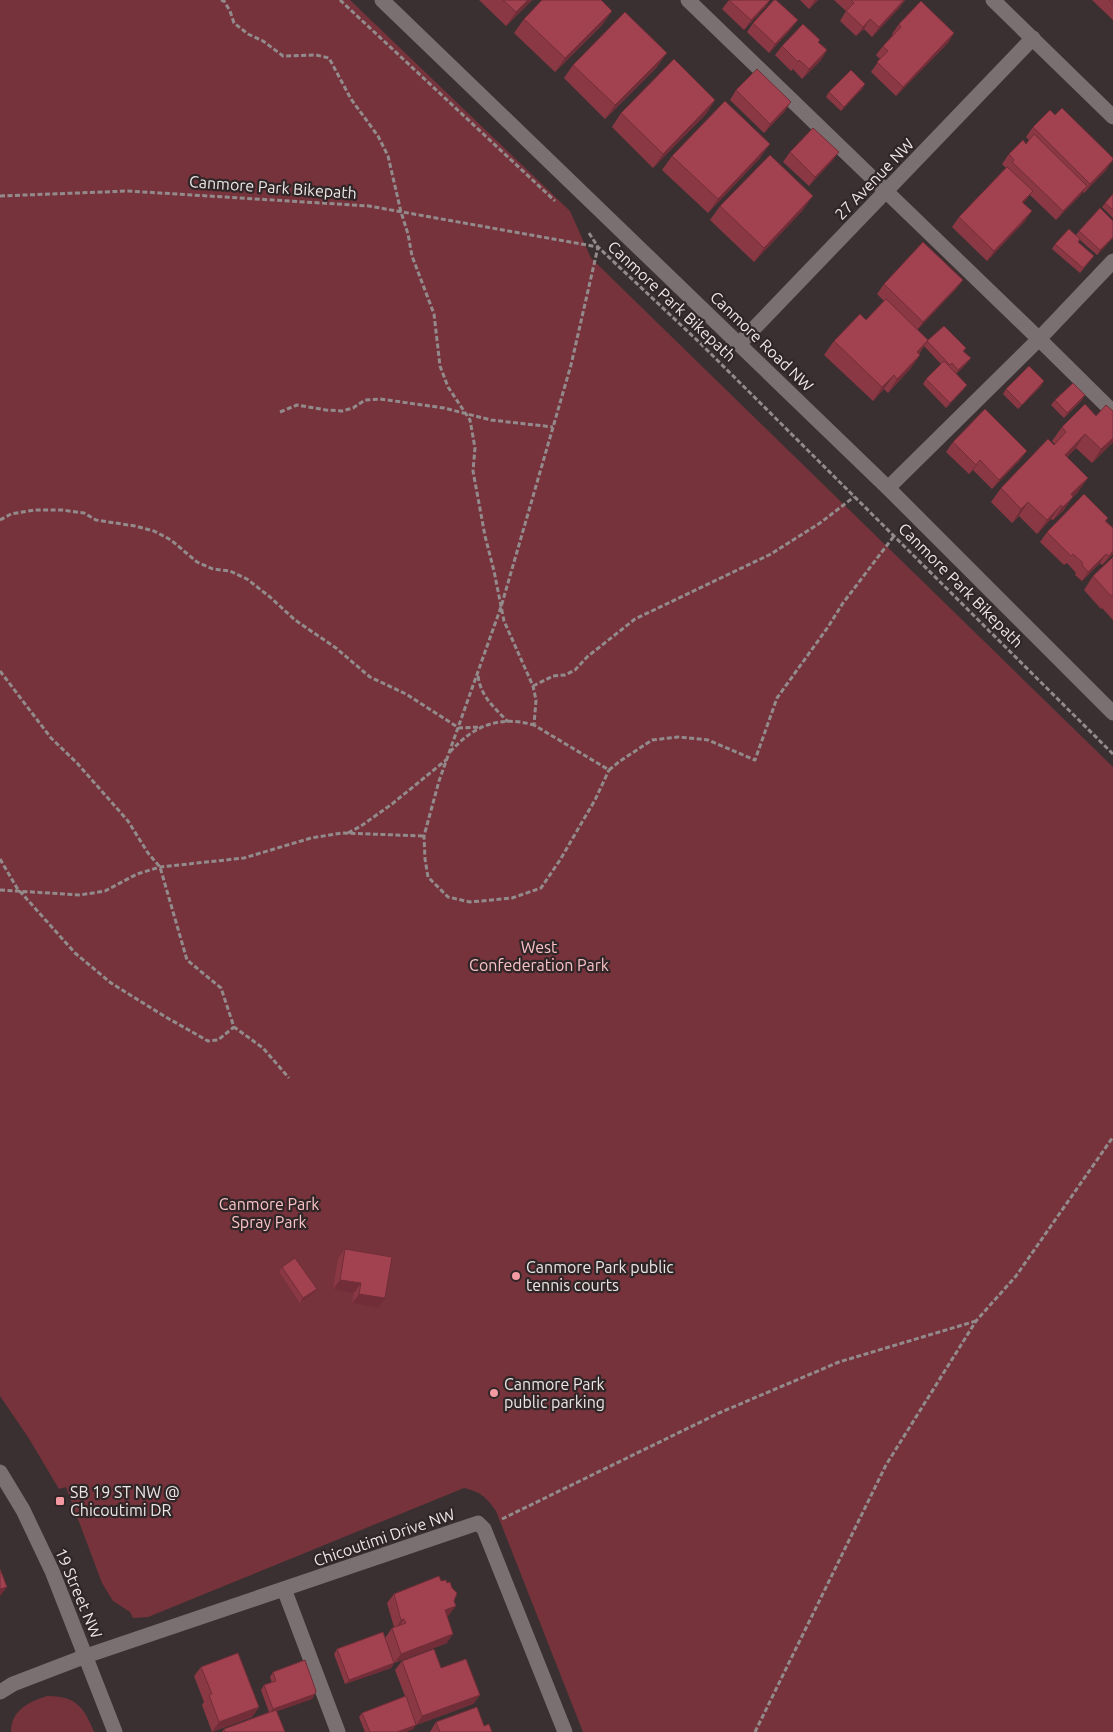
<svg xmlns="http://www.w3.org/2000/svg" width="1113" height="1732" font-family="Ubuntu,sans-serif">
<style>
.green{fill:#76333c}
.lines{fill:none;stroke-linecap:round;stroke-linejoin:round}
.path{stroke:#938b8b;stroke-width:3;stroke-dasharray:5 2.5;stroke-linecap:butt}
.service{stroke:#7b7071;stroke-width:15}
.minor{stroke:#7b7071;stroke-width:15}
.tertiary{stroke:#7b7071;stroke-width:15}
.wall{fill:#8b3845}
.shaded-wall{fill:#712e38}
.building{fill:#a24150;stroke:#712e38}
.poi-dot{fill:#f49aa3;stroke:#302627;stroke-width:2}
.labels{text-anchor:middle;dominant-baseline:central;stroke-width:4.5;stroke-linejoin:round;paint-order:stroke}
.street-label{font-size:16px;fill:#ece6e6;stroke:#302627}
.park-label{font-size:16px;fill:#f9c2c6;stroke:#302627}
.poi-label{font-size:16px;fill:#ece6e6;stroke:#302627;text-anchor:start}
</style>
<rect width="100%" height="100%" fill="#3a3031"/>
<!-- green -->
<path class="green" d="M0 0H350L570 211 591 258 1113 767V1732H583L496 1511C486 1497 481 1492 464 1488L148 1617 133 1618 130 1612 113 1601 102 1583 66 1487 59 1489 28 1437 0 1396Z
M47 1696C76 1696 84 1707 94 1732H11C11 1710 29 1702 47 1696Z"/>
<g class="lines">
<!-- path -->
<path class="path" d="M221 0 224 1 230 11 234 23 248 34 263 41 283 56 316 55 329 58 351 99 378 136 388 156 401 212 408 234 412 256 434 314 440 366 448 387 470 420 475 448 473 471 485 536 494 571 504 621 533 686 536 700 534 725 609 770 620 761 652 740 678 737 708 740 755 760 777 698 828 627 843 603 894 536
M340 0 555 201
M0 196 128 191 369 206 598 247 700 343 1113 754
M589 233 598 247 571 365 501 607 439 781 424 836 425 859 428 877 448 897 470 902 512 898 541 888 560 860 595 800 609 770
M280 412 297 405 326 410 342 411 353 408 365 400 380 399 444 408 491 420 553 427
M0 520 11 514 34 510H62L84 513 96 520 135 526 154 531 171 540 197 562 213 569 230 571 247 579 270 597 295 620 336 648 370 677 406 694 459 728 481 727
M0 671 51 738 77 763 128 821 148 853 160 867 187 960 221 988 234 1027 263 1048 289 1078
M478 676C481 697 494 707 508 722
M533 686 553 676 565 675 575 670 587 657 635 619 771 554 820 523 854 497
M450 752C473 726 499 715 534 725
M348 833 361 826 392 804 446 760
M0 859 17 888 75 953 111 983 164 1016 208 1041 218 1040 234 1027
M0 890 80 895 105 891 137 874 160 867 244 858 311 838 342 833 424 836
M502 1519 719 1413 839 1362 976 1321
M755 1732 886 1465 976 1321 1016 1276 1113 1137"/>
<!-- service -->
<path class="service" d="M688 0 1039 339 1113 412
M888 488 1039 339 1113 261
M284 1589 338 1732"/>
<!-- minor -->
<path class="minor" d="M382 0 888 488 1113 713
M993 0 1113 117
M740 343 1033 38
M0 1692 13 1684 86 1656 478 1523 484 1529 565 1732"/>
<!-- tertiary -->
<path class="tertiary" d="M0 1472 23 1510 52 1571 115 1732"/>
</g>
<!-- wall -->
<path class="wall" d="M479 0H532L506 26Z
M729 0H770L766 6 744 30 722 9Z
M800 0H818L809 9Z
M834 0H905L900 7 872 37 864 29 856 36 840 21 846 11Z
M1092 0H1113V20Z
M612 11 602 25 555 72 514 33 524 19Z
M753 23 791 29 769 53 747 32Z
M899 24 954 33 948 43 896 96 871 72 880 59 876 55 883 46 893 35 892 34Z
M818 42 827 50 821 60 802 79 793 69 791 71 775 55 782 46Z
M573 65 657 67 605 119 564 78Z
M865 84 862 89 841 111 826 97 829 92Z
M736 90 791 102 784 112 764 133 730 100Z
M715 100 706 114 653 168 612 127 621 113Z
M1033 127 1107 169 1084 193 1083 192 1056 220 1030 195 1023 203 1025 221 987 261 952 227 959 217 1006 168 1002 164 1009 154 1026 144 1029 140 1026 137Z
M790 152H839L832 161 809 186 783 162Z
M672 156 760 158 708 213 662 170Z
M1113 194V218L1102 207Z
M720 206 803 210 754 262 710 220Z
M1113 221V238L1097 255 1080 240 1078 242 1094 256 1080 273 1052 249 1055 244 1076 235 1079 231Z
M963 280 956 289 917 330 928 340 966 348 964 351 967 363 956 374 964 389 946 408 923 384 926 379 941 364 924 346 919 354 920 355 910 369 888 393 884 389 873 401 824 355 834 341 866 320 884 301 877 294 884 284Z
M1041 386 1018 409 1003 394 1006 389Z
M1055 400H1082L1064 418 1051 405Z
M1062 427 1113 442 1092 463 1076 448 1067 457 1078 492 1072 498 1063 511 1053 520 1051 519 1037 534 1019 516 1012 523 991 502 1001 488 1055 444 1052 441Z
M953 442 1020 460 992 489 973 470 969 474 946 452Z
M1108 518 1106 521 1113 528V554L1102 565 1100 563 1082 581 1075 575 1076 573 1067 563 1064 565 1040 542 1047 532Z
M1113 557V620L1102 608 1101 609 1084 590 1093 576Z
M345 1249 378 1308 352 1303 354 1293 333 1289 338 1259Z
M282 1267 313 1294 300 1303 279 1272Z
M394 1594 449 1615 447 1616V1643L394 1663 391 1668 345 1684 334 1654 337 1649 385 1638 392 1628 394 1627 387 1603Z
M402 1661 441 1668 480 1695 473 1704 416 1725 413 1729 406 1732H365L359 1717 362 1713 405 1696 395 1670Z
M201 1667 259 1707 252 1717 212 1732 202 1705 204 1702 194 1676Z
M273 1672 315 1694 312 1699 277 1711 285 1732H222L224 1729 269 1712 261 1690 264 1685 272 1683 270 1677Z
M436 1722 484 1726 492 1732H430Z"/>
<!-- shaded-wall -->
<path class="shaded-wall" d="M528 0H532L506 26 516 12Z
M770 0 766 6 744 30 751 20Z
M815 0H818L809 9Z
M904 0 900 7 872 37 879 27Z
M612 11 602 25 555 72 565 58Z
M870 19 864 29 856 36 863 27Z
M798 20 791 29 769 53 775 44Z
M954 33 948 43 896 96 903 87Z
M827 50 821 60 802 79 809 69Z
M667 53 657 67 605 119 615 105Z
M865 84 862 89 841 111 844 107Z
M715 100 706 114 653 168 663 154Z
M791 102 784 112 764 133 770 124Z
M770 144 760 158 708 213 718 199Z
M839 152 832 161 809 186 815 177Z
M1113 160 1107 169 1084 193 1090 184Z
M1087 186 1080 196 1056 220 1063 211Z
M1033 191 1026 200 1015 211 1022 202Z
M813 196 803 210 754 262 764 248Z
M1032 211 1025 221 987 261 994 251Z
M1113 237V238L1097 255 1100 250Z
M963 280 956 289 916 331 923 322Z
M928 340 918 354 917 352Z
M920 355 910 369 888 393 897 379Z
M971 358 967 363 955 375 958 370Z
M894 375 884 389 873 401 882 387Z
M1044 381 1041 386 1018 409 1022 405Z
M967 385 964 389 946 408 950 403Z
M1085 395 1082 400 1064 418 1067 413Z
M1085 434 1076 448 1055 468 1065 455Z
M1113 438V442L1092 463 1101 449Z
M1027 451 1020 460 992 489 999 480Z
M980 460 973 470 969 474 976 465Z
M1088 478 1078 492 1072 498 1063 511 1053 520 1071 494Z
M1028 502 1019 516 1012 523 1021 509Z
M1061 505 1051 519 1037 534 1047 520Z
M1113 551V554L1102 565 1109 556Z
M1106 554 1100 563 1082 581 1088 572Z
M340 1280 361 1283 354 1293 333 1289Z
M317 1289 313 1294 300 1303 303 1298Z
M359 1294 385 1298 378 1308 352 1303Z
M7 1587 0 1596V1589Z
M456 1606 449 1615 438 1619 445 1610Z
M404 1619 397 1629 395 1630 401 1620Z
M453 1634 447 1643 394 1663 401 1654Z
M394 1663 391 1668 345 1684 349 1680Z
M315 1694 312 1699 269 1714 273 1709Z
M480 1695 473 1704 416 1725 413 1729 406 1732H397L416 1725 422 1716Z
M259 1707 252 1717 212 1732 219 1722Z"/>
<!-- building -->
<path class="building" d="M503 0H528L516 12Z
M542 0H601L612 11 565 58 524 19Z
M729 0H770L751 20Z
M774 0H776L798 20 775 44 753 23Z
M851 0H904L879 27 870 19 863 27 846 11 854 3Z
M1109 0H1113V4Z
M921 1 954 33 903 87 877 62 888 51 883 46 901 27 899 24Z
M625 12 667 53 615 105 573 65Z
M803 24 820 40 818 42 827 50 809 69 799 60 798 62 782 46Z
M674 59 715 100 663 154 621 113Z
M757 69 791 102 770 124 736 90Z
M851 70 865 84 844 107 829 92Z
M725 101 770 144 718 199 672 156Z
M1062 108 1113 158V160L1090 184 1033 127 1050 110 1055 115Z
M813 128 839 152 815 177 790 152Z
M1034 134 1087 186 1063 211 1012 162 1014 160 1009 154 1023 140 1026 144Z
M770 155 813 196 764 248 720 206Z
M1007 167 1033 191 1022 202 1032 211 994 251 959 217Z
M1113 194V210L1105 203Z
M1100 208 1113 221V237L1100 250 1079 231Z
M1069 229 1080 239 1078 242 1094 256 1083 268 1055 244Z
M923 242 963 280 923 322 884 284Z
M886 299 928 340 917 352 920 355 897 379 894 375 882 387 834 341 860 314 866 320Z
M944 326 966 348 963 351 971 358 958 370 952 363 950 365 927 341Z
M944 361 967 385 950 403 926 379Z
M1029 366 1044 381 1022 405 1006 389Z
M1073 383 1085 395 1067 413 1055 400Z
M1085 404 1096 416 1106 405 1113 411V438L1101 449 1085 434 1065 455 1088 478 1071 494 1073 497 1063 507 1061 505 1047 520 1028 502 1021 509 1001 488 1048 439 1054 445 1066 432 1062 427Z
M985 409 1027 451 999 480 980 460 976 465 953 442Z
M1084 494 1108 518 1105 521 1113 528V551L1109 556 1106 554 1088 572 1082 565 1083 563 1073 554 1071 556 1047 532Z
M1113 557V596L1111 595H1110L1093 576Z
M345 1249 392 1257 385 1298 359 1294 361 1283 340 1280Z
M295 1258 317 1289 303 1298 282 1267Z
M0 1569 7 1587 0 1589Z
M439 1576 441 1581 446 1580 447 1583 450 1582 452 1588 457 1593 454 1601 456 1606 445 1610 453 1634 401 1654 392 1628 406 1623 404 1619 401 1620 394 1594Z
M383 1632 394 1663 349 1680 337 1649Z
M434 1649 441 1668 466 1659 480 1695 422 1716 402 1661Z
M238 1653 259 1707 219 1722 209 1695 212 1694 201 1667Z
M305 1660 316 1691 315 1694 273 1709 264 1685 276 1681 273 1672Z
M406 1696 416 1725 397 1732H370L362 1713Z
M477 1707 484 1726 489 1724 492 1732H440L436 1722Z
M276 1710 285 1732H225L224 1729Z"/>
<!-- markers -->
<g class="poi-dot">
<circle cx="516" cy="1276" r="5"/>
<circle cx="494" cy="1393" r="5"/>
<rect x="55" y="1496" width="10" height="10" rx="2.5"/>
</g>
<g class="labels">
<!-- street labels -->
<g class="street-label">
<text transform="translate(874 179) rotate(-46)">27 Avenue NW</text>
<text transform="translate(273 187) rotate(4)">Canmore Park Bikepath</text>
<text transform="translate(672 301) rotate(43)">Canmore Park Bikepath</text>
<text transform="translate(762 341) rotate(44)">Canmore Road NW</text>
<text transform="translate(961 585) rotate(45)">Canmore Park Bikepath</text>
<text transform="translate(384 1537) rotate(-19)">Chicoutimi Drive NW</text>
<text transform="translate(79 1593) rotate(67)">19 Street NW</text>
</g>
<!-- park labels -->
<g class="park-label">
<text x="539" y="947">West<tspan x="539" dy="18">Confederation Park</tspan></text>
<text x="269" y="1204">Canmore Park<tspan x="269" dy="18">Spray Park</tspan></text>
</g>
<!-- poi labels -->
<g class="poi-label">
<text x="526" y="1267">Canmore Park public<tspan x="526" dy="18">tennis courts</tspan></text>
<text x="504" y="1384">Canmore Park<tspan x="504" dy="18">public parking</tspan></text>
<text x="70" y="1492">SB 19 ST NW @<tspan x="70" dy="18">Chicoutimi DR</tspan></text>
</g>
</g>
</svg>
